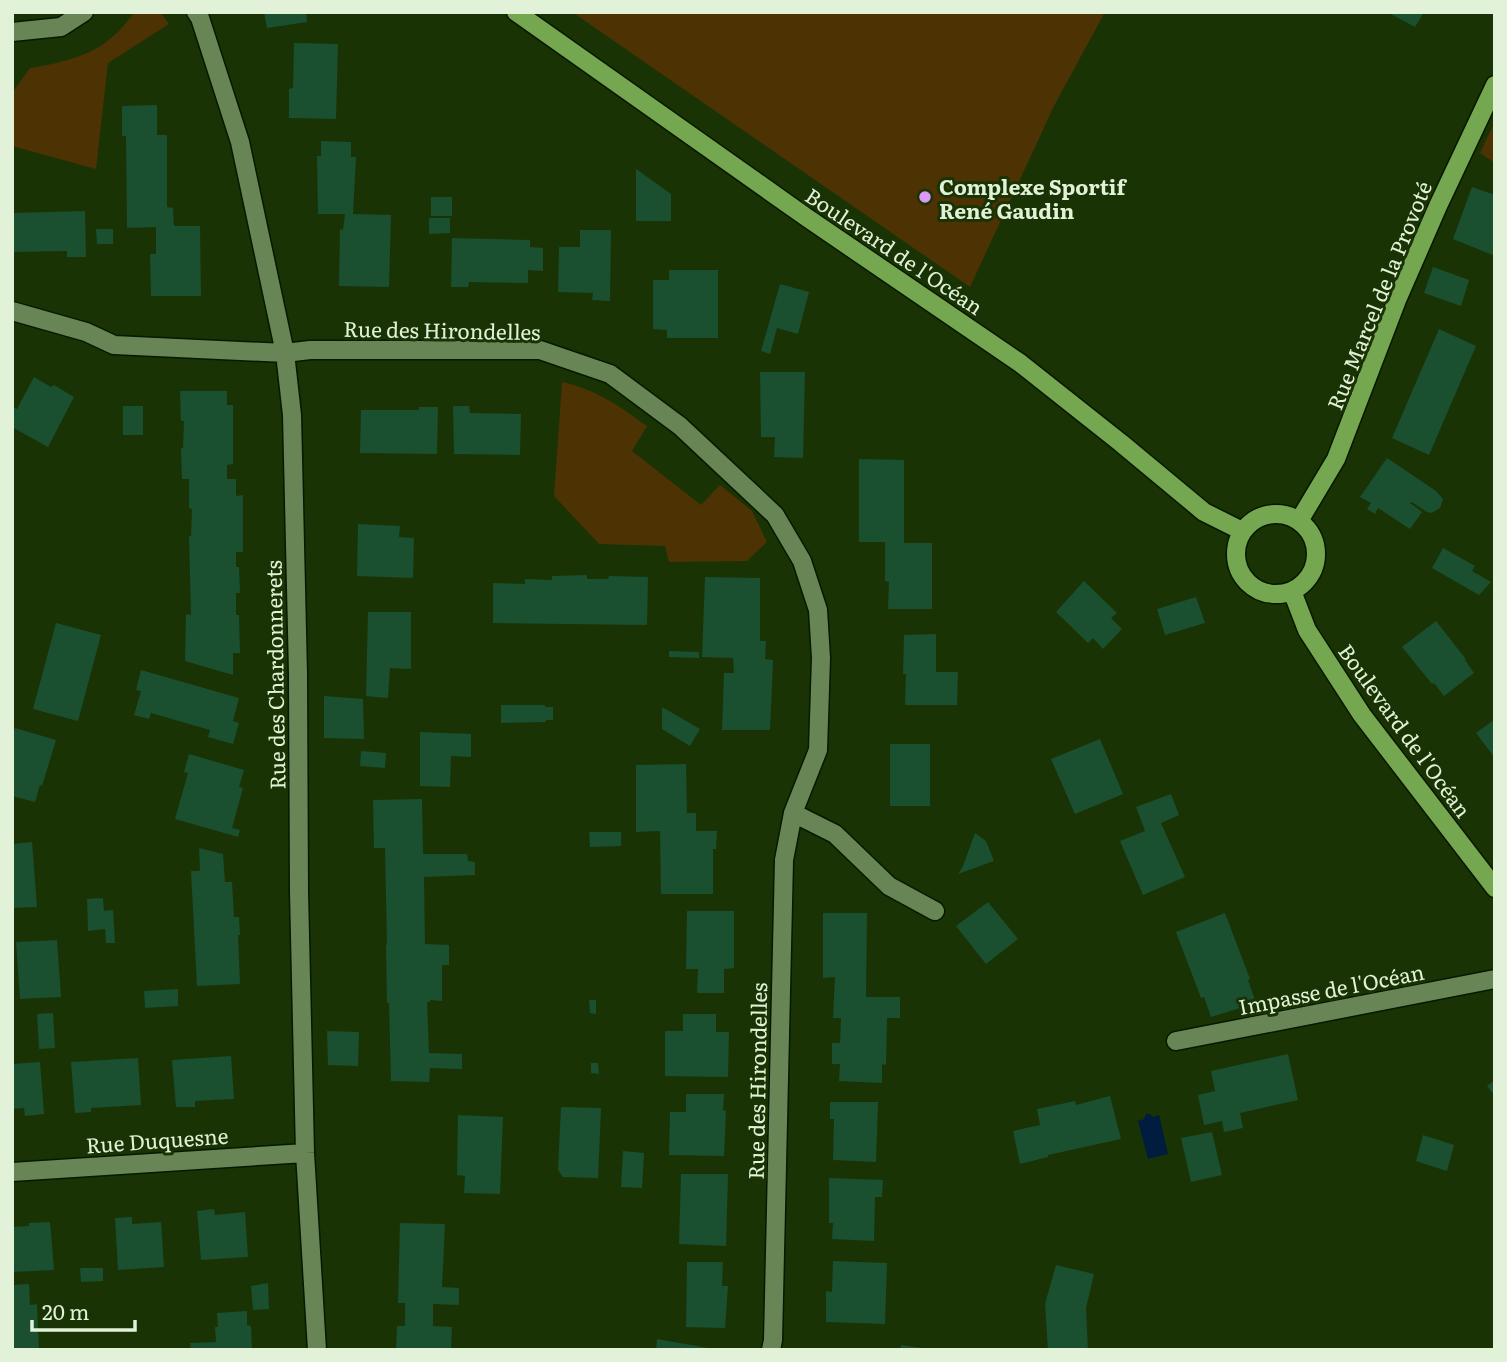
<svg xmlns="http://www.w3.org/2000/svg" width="1507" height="1362" font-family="Literata,serif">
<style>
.green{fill:#4d3204}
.water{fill:#001c3f}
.building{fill:#1a4f30}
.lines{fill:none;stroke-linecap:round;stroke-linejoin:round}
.minor-casing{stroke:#071900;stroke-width:21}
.major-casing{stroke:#071900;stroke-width:21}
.minor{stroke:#678555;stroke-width:18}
.major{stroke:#74a750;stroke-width:18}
.poi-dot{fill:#d99af7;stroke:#1a3304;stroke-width:2.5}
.labels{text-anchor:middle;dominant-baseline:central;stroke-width:6;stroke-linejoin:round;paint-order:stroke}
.poi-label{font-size:21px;font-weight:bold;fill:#e1f2d8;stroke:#1a3304;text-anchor:start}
.street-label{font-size:21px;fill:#e1f2d8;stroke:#1a3304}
</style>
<rect width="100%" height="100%" fill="#1a3304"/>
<!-- green -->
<path class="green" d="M134 12H160L169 24 108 63 96 169 12 146V93L30 68C51 65 81 58 99 47 112 39 126 25 134 12Z
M572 12H1105L1054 106 970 287Z
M1495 121V163L1480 153Z
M562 382C597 390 618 405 647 426L632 451 701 505 720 485 752 511 767 542 747 561 669 562 665 546 599 544 554 496Z"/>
<!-- water -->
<path class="water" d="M1146 1114H1150L1153 1117 1159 1115 1168 1154 1148 1159 1138 1121 1144 1119Z"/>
<!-- building -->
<path class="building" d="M264 12H306L307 22 267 28Z
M1387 12H1424L1415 27Z
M294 43 338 44 336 119 289 118V89L293 88Z
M157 105V135H167V207L173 208 174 226H200L201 296H151L150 254H156V227L127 228 126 136H122V106Z
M321 141 351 142V157H356L353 214 391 215 389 287 339 286 340 229 343 230 345 214H318L317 156H321Z
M636 169 671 194V221H636Z
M1472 187 1495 195V256L1453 239Z
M431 197H452V216H431Z
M85 211 86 257H67V251L12 252V213Z
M429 218H450V233L429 234Z
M96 229H113V244H97Z
M580 230H611L610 301 592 300 593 293 558 292 559 247H580Z
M452 238 530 240V247L543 248V271L528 270V283L469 282 468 287H451Z
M1433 267 1469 280 1461 306 1424 293Z
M669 270H718V338H667V330L653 329V280H669Z
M780 284 809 292 798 334 777 328 770 354 761 351Z
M1439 329 1476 346 1429 455 1392 438Z
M760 372H805L803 458 774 457 775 437H761Z
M34 377 51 387 54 385 74 397 48 447 12 427V409L13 407 17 409Z
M180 391H227V405H233V464L227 465V479H236V496L243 495V552H236V567H239L240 593H236V615H239L240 653H233V675L185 661 186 614 191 615 189 536H191L192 509 189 508V479H182L181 448H183L184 421H181Z
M123 406H143V435H123Z
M453 406H469L470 413 521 414 520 455 454 454Z
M419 407H438L437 454 360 453 361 410H419Z
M1387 458 1436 491 1443 499 1440 508 1432 513 1427 512 1412 502 1410 503 1422 512 1410 529 1378 508 1375 514 1367 509 1371 503 1360 497Z
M859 459 904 460V543H932V609H888L889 582 885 581V542H859Z
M358 524 400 526 399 537 414 538 413 578 357 576Z
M1443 548 1475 566 1472 571 1491 582 1479 595 1432 568Z
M587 575V579H608L609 576 648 577 647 625 493 623V583L525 584V579L552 580V576Z
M705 577 760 578V641H766L765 659 773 660 770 730H722L724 673H734L733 658 702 657Z
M1084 581 1117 613 1111 618 1122 629 1103 649 1093 638 1088 643 1056 612Z
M1196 597 1205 623 1165 635 1157 609Z
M368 612H411V669L390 668 388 697 386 698 366 696Z
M1436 621 1465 658V660L1474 673 1444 696 1434 683 1432 684 1402 647Z
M56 623 101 635 78 721 33 709Z
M936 634V672H958L957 705H905L906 674H903L904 635Z
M669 651 699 652V658L669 657Z
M141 670 239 698 233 721 239 723 233 744 208 737 210 730 151 713 149 719 134 715 141 691 136 690Z
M324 696 363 699 364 739 324 738Z
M501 705H545V707H553V720H546V722L501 723Z
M662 707 700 729 690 746 662 729Z
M1495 719V758L1476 733Z
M15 728 56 740 42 786 40 785 35 802 12 796V738Z
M420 732 471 734V757L451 756 450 787 420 786Z
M1100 739 1123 794 1075 814 1051 759Z
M890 744H930V806H890Z
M361 751 386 753 385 768 360 766Z
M189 754 244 770 239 787 243 788 232 828 240 830 238 837 175 819 188 773 184 772Z
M686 764 687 813H696V831H717L716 849H713V894H661L660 831 636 832V765Z
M1171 794 1179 815 1161 823 1185 877 1143 895 1120 841 1145 831 1136 807Z
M422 799 423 854H467L468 861 475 862V875L424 877 425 944 449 945V965H442V1001L430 1000V1002H427L429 1053 462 1054V1069L430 1068 429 1082 391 1081 389 1003H387L386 945H387L385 848H374L373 800Z
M589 832H621V846L590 847Z
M975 833 986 841 994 861 958 874 963 866Z
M32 842 37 907 12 908V844Z
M199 848 223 854 225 882H232L234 917H239L240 935H238L240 984 197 986 191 871H200Z
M103 898 104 911 113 910 115 943H106L105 929 88 931 87 899Z
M988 902 1018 939 986 964 956 926Z
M687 911H734V968L724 969V993H697L698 969H686Z
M823 913H867L866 997H900V1018H887L886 1065 882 1064V1083L839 1081 840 1064H832V1043H840L841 1018H833L835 977 823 978Z
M1225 913 1250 979 1248 980 1256 1003 1211 1017 1204 997 1201 998 1176 932Z
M57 940 61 997 20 999 16 942Z
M178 989V1006L145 1008 144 991Z
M589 1000H596V1014L590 1013Z
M53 1013 55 1048 39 1049 37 1014Z
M683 1014H716V1032H729L728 1077 665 1076V1031H683Z
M327 1031 359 1032 358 1066 328 1065Z
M1288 1054 1298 1100 1240 1113 1243 1128 1224 1132 1222 1121 1204 1125 1198 1095 1215 1091 1211 1071Z
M231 1056 234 1099 195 1101V1107H176L172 1060Z
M138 1058 141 1105 91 1108V1112L75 1113 71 1062Z
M40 1062 44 1114 25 1116 24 1108 12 1109V1064Z
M591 1063H598L599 1074 591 1073Z
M1495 1080V1096L1487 1086Z
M686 1094H724L723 1110 726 1111 724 1156 669 1155 670 1112H686Z
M1110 1096 1121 1139 1048 1155V1157L1020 1164 1013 1131 1040 1125 1037 1109 1075 1101 1076 1105Z
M830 1102H878L876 1162 833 1160 834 1119H830Z
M561 1107 601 1108 598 1178 563 1177 558 1170Z
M458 1115 503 1117 500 1194 464 1193 465 1176 457 1175Z
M1212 1132 1222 1175 1191 1182 1181 1138Z
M1423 1135 1454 1145 1447 1171 1416 1161Z
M623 1151 644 1153 642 1188 621 1187Z
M681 1174H728L726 1246 679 1244Z
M829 1178 883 1180 882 1197H875L874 1241 832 1239 833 1223H829Z
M214 1209 215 1215 245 1212 248 1257 201 1260 197 1211Z
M132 1217V1224L161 1222 164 1267 118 1270 115 1218Z
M50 1222 54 1270 12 1272V1227L29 1226V1223Z
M400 1223 445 1224 442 1287 459 1288V1305L433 1304V1326L452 1327 451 1350H396L397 1326H405V1303H398Z
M833 1261 887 1263 885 1324 826 1322V1291L832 1292Z
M687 1262H723L722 1286H728L725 1328 686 1327Z
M1056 1265 1094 1274 1086 1308 1088 1350H1048L1045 1304Z
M80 1268H103V1281L81 1282Z
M268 1283 269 1309 253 1310 251 1286Z
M29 1284 30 1305 37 1304 39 1350H12V1285Z
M247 1311V1325L251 1326 252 1350H191L190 1343 216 1342 215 1327H218L217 1313Z
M657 1339 708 1348 707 1350H656Z
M901 1345 922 1348V1350H900Z"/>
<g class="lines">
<!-- minor casing -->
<g class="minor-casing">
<path id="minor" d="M196 12 200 18 240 142 285 353 292 415 298 674 299 892 305 1153 317 1350
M12 32 61 27 84 12
M12 311 86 332 114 345 285 353 310 350H540L610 374 680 426 775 515 802 561 818 610 821 658 818 750 793 813 784 860 773 1340 771 1350
M793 813 835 834 889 886 935 911
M1176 1041 1495 979
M12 1172 305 1153"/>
</g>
<!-- major casing -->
<g class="major-casing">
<path id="major" d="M516 12 806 217 1020 363 1121 443 1204 512 1242 531
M1236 554a40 40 0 1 1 80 0a40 40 0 1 1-80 0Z
M1299 521 1336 459 1397 300 1438 206 1495 85
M1292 591 1307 630 1362 715 1495 888"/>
</g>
<!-- minor -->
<use href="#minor" class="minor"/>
<!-- major -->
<use href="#major" class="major"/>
</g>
<!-- markers -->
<circle class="poi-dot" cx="925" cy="197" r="7"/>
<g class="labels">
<!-- poi labels -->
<g class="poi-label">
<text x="939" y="185">Complexe Sportif<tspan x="939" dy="24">René Gaudin</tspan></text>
</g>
<!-- street labels -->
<g class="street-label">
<text transform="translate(895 250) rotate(34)">Boulevard de l'Océan</text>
<text transform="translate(1378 295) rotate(-68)">Rue Marcel de la Provoté</text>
<text transform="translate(442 329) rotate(1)">Rue des Hirondelles</text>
<text transform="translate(274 675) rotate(-91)">Rue des Chardonnerets</text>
<text transform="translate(1406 730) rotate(54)">Boulevard de l'Océan</text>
<text transform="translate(1331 988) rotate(-11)">Impasse de l'Océan</text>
<text transform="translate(756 1081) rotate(-89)">Rue des Hirondelles</text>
<text transform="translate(157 1139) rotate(-4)">Rue Duquesne</text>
</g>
</g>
<!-- border -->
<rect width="1507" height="1362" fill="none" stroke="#e1f2d8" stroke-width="28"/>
<!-- scale -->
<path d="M32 1320v10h103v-10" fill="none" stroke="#e1f2d8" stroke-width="3.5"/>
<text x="42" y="1320" font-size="21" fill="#e1f2d8" stroke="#1a3304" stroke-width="5" paint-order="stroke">20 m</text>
</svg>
